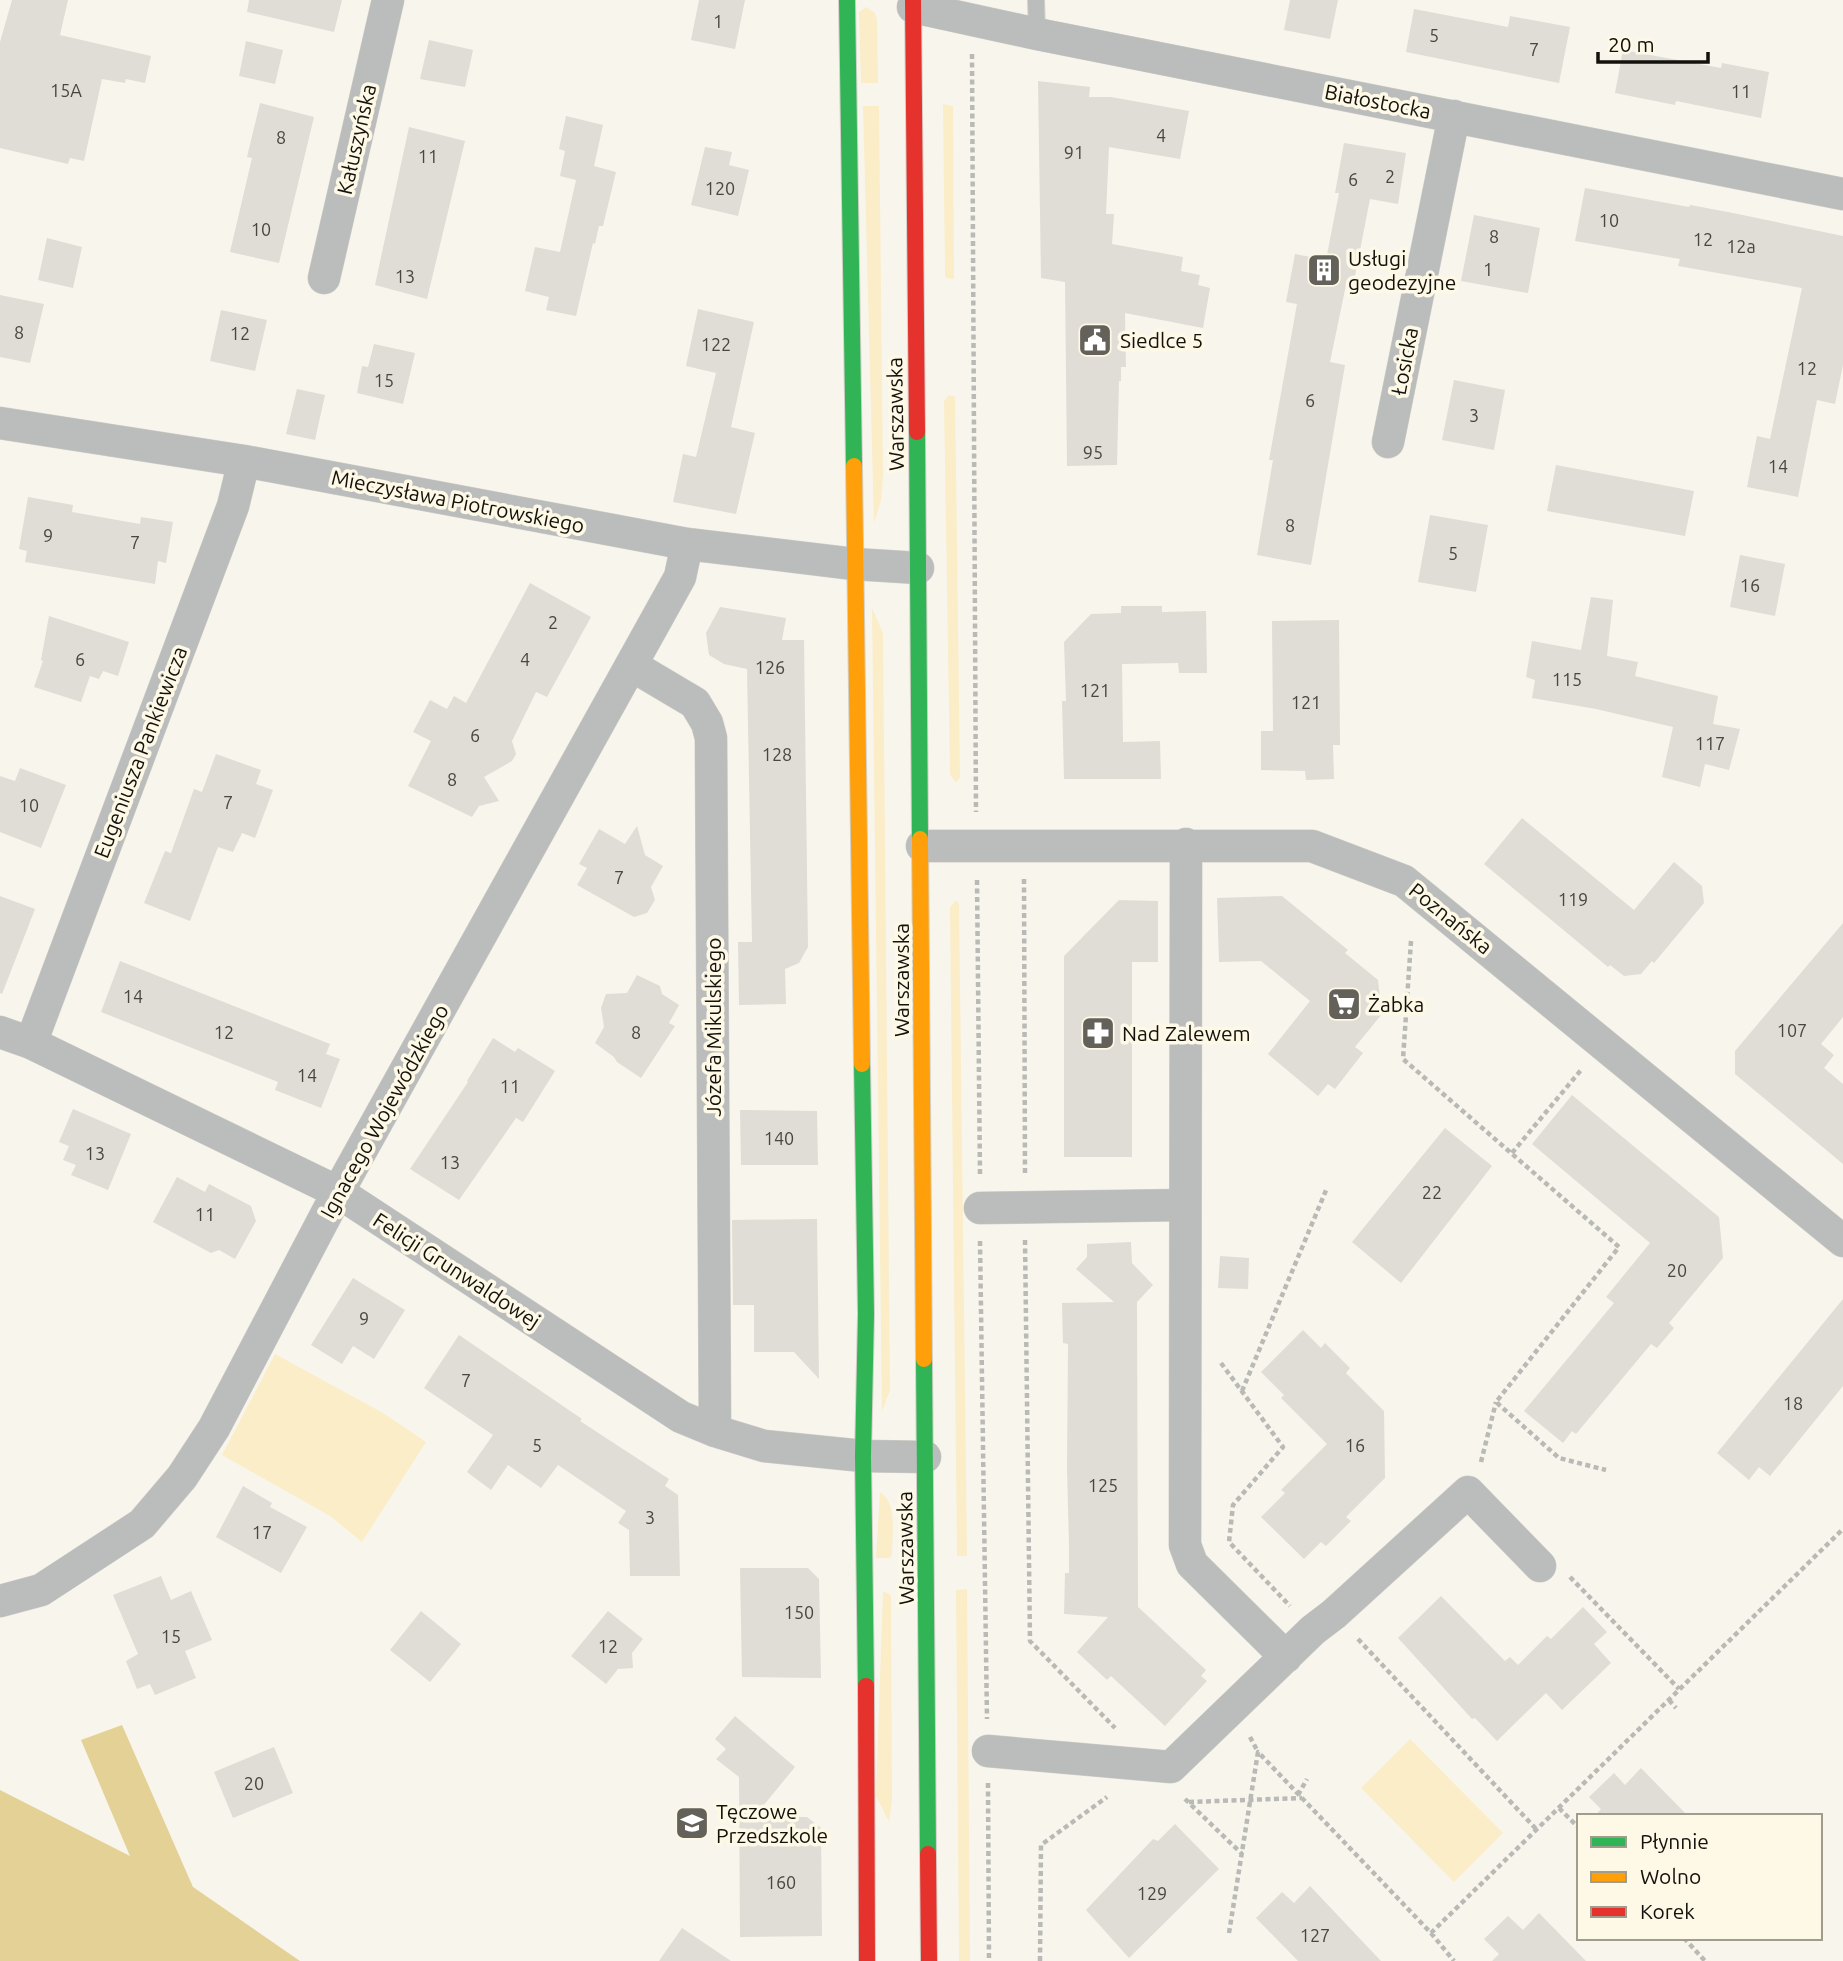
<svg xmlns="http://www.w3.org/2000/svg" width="1843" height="1961" font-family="Ubuntu,sans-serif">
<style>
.green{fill:#faedc8}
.forest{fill:#e4d196}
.building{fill:#dfddd6}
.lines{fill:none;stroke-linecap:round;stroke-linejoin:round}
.lane-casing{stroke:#d3d0c9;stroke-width:18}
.street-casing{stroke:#d3d0c9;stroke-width:33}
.fast-casing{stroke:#d3d0c9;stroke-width:18}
.slow-casing{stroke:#d3d0c9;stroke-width:18}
.jam-casing{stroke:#d3d0c9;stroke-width:18}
.path{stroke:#b9b9b6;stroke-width:4.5;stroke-dasharray:5 3.5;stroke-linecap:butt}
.lane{stroke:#bbbdbd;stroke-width:16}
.street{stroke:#bbbdbd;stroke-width:32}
.fast{stroke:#30b455;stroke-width:16}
.slow{stroke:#ff9f0a;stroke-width:16}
.jam{stroke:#e5322d;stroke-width:16}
.labels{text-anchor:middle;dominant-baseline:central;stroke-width:7;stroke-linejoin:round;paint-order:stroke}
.number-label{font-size:18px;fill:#484640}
.street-label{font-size:21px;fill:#13110b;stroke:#fef8e6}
.poi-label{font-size:21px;fill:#13110b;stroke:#fef8e6;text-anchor:start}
</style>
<rect width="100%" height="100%" fill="#f8f5ec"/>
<!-- green -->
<path class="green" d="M866 7 875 13 877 20 878 83H861L859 12Z
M943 104 953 106 954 279 946 278 945 275Z
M863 106H879L883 476 881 500 874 523Z
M949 395 955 397 960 777 956 783 950 774 944 401Z
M872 608 883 633 890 1390 882 1411Z
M956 900 959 904 967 1556H957L950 907Z
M275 1354 383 1413 426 1442 362 1542 330 1516 222 1455Z
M880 1492C898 1504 892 1535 892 1554L890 1558H876Z
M967 1589 970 1961H959L956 1590Z
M883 1591 891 1595 892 1799 889 1822 876 1796Z
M1410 1739 1503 1833 1454 1882 1361 1788Z"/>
<!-- forest -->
<path class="forest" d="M122 1725 193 1887 300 1961H0V1790L130 1856 81 1740Z"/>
<!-- building -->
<path class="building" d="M12 0H68L60 35 151 56 145 83 126 79 125 83 102 79 84 161 70 158 68 164 0 148V42Z
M249 0H342L334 32 247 12Z
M699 0H745L735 49 691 40Z
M1290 0H1338L1330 39 1284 30Z
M1414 9 1508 27 1510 16 1570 27 1559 83 1406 52Z
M429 40 473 50 465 87 420 79Z
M246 41 283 50 275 84 239 76Z
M1623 50 1721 68 1722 63 1769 72 1761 118 1676 101 1675 105 1615 93Z
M1038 81 1090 87 1089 97H1111L1189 111 1180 159 1109 147 1106 214H1114L1112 244 1183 257 1181 271 1200 275 1198 285 1210 288 1203 328 1125 313 1126 367H1121V381H1119L1117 465 1067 466 1065 282 1041 278Z
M260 103 314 117 279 263 230 252 252 158 247 157Z
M566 116 603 125 594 166 616 172 603 226H599L595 244 593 243 576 316 546 310 549 297 525 291 535 247 560 252 576 180 560 176 565 151 559 149Z
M409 127 465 141 427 299 375 285Z
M1344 143 1406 153 1398 204 1370 199 1354 281 1347 280 1330 362 1345 365 1311 565 1257 555 1273 460H1269L1297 304 1286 302 1295 254 1326 260 1339 193H1335Z
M705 147 732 152 729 165 749 170 738 216 691 205Z
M1585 188 1689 207 1690 205 1728 212 1843 236V365L1835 404 1817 400 1798 497 1747 487 1757 436 1770 439 1802 288 1678 266 1680 259 1575 241Z
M1474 215 1540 228 1528 293 1461 281Z
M47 238 82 247 73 288 38 280Z
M0 295 44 304 30 363 0 357Z
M698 309 754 322 731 427 755 433 736 514 673 502 683 454 696 457 716 373 686 366Z
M221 310 267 320 255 371 210 361Z
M374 344 415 353 403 404 357 393 362 366 368 367Z
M1454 380 1505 390 1494 450 1442 440Z
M297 389 325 395 315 440 286 434Z
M1556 465 1694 491 1685 536 1547 511Z
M28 497 73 505 72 512 140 524 141 517 173 522 166 563 158 561 155 584 25 562 27 551 19 549Z
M1430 515 1488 525 1476 592 1418 582Z
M1740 555 1785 564 1775 616 1730 607Z
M530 583 591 617 547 697 536 692 512 741 516 754 512 761 484 777 499 801 479 806 472 817 408 786 431 741 413 732 430 700 447 709 454 696 466 703Z
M1591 597 1613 600 1607 656 1638 662 1635 676 1718 696 1713 724 1740 729 1729 770 1705 764 1700 787 1662 777 1673 727 1596 709 1532 698 1535 680 1526 677 1532 641 1581 650Z
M1121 606H1162V612L1206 611 1207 673H1179L1178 663 1122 664 1123 742 1160 741 1161 779H1064L1062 701H1066L1064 642 1091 614 1121 613Z
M720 607 786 618 782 640H804L808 947 799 963 785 969 786 1004 739 1005 738 942H752L747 669 724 664 709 655 706 633Z
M49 616 129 642 118 676 103 671 99 679 90 676 81 702 34 687 43 661 41 660Z
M1339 620 1340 745H1333L1334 779 1306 780 1305 771 1261 770V731H1273L1272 621Z
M216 754 261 770 256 784 273 790 255 838 242 833 233 852 218 847 190 921 144 903 165 851 171 853 194 789 202 792Z
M20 768 66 785 41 848 0 832V776L15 781Z
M1522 818 1634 910 1674 862 1702 886 1704 903 1654 963 1652 961 1641 974 1624 976 1610 965 1608 967 1484 864Z
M637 826 645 855 663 866 651 887 655 900 647 913 634 917 577 885 587 868 579 864 599 829 625 844Z
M0 896 35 909 2 994 0 993Z
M1282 896 1348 950 1345 953 1378 980 1382 1014 1355 1047 1363 1053 1335 1089 1328 1084 1318 1096 1268 1054 1310 1001 1261 961 1219 962 1217 898Z
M1119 900 1158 901V962H1132V1157H1064V956Z
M1843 923V1017L1821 1044 1834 1055 1824 1068 1843 1084V1164L1735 1074V1051Z
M120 961 330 1044 326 1054 340 1059 321 1108 275 1090 278 1082 101 1012Z
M637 975 660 986 662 994 679 1005 669 1023 675 1026 641 1078 617 1062 614 1057 595 1043 604 1027 601 1008 606 994 627 993Z
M493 1038 515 1052 518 1048 555 1071 523 1122 516 1118 459 1200 410 1169 468 1082 467 1081Z
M1572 1095 1719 1217 1723 1258 1669 1323 1674 1328 1657 1348 1651 1344 1576 1434 1572 1431 1563 1443 1524 1411 1614 1303 1606 1297 1650 1243 1532 1144Z
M73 1109 131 1134 108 1190 71 1175 76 1165 63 1160 69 1146 59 1142Z
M740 1110 817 1111 818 1165H741Z
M1445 1128 1492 1166 1401 1283 1352 1242Z
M177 1177 205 1192 209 1184 251 1206 256 1221 235 1259 219 1250 211 1253 153 1222Z
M817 1219 819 1379 794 1352H754V1305H733L732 1220Z
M1131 1242 1132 1263 1153 1285 1137 1302 1138 1607 1206 1670 1201 1676 1207 1681 1165 1726 1111 1676 1107 1680 1077 1652 1108 1617 1064 1614 1065 1573H1069V1545L1067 1468 1068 1344 1063 1343 1062 1303 1114 1302 1076 1269 1087 1257V1244Z
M1220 1256 1249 1258 1248 1289 1218 1288Z
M353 1278 405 1310 374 1359 353 1346 342 1364 311 1345Z
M1843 1299V1386L1770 1476 1759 1467 1749 1480 1717 1453Z
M1303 1330 1321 1348 1325 1343 1350 1368 1346 1373 1384 1411 1385 1478 1346 1517 1351 1521 1326 1546 1321 1542 1304 1559 1261 1517 1285 1493 1281 1490 1327 1444 1281 1398 1284 1395 1261 1372Z
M459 1335 582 1419 580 1421 669 1479 665 1486 678 1495 680 1576H630L629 1530 618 1523 626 1511 558 1465 541 1488 508 1465 491 1490 467 1472 493 1435 424 1388Z
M243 1486 272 1503 270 1507 307 1527 281 1573 216 1537Z
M740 1568H808L819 1579 821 1678 742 1677Z
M161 1576 171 1600 191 1591 212 1640 185 1651 196 1678 155 1695 150 1684 137 1689 126 1661 138 1654 113 1595Z
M1441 1596 1505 1661 1510 1657 1518 1665 1547 1636 1551 1639 1583 1607 1607 1632 1594 1644 1611 1663 1562 1710 1546 1693 1497 1741 1475 1718 1472 1719 1398 1638Z
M421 1611 461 1644 430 1682 390 1650Z
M608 1611 643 1639 632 1653 633 1668 618 1669 606 1684 571 1656Z
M735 1716 795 1767 754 1817H807L821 1828 822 1936 740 1937 739 1777 716 1759 726 1749 715 1739Z
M274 1747 293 1793 233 1818 214 1772Z
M1641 1768 1688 1816H1595L1601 1809 1589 1797 1614 1773 1625 1785Z
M1175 1824 1219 1869 1129 1958 1086 1910 1153 1839 1158 1841Z
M1310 1886 1381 1961H1298L1256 1918 1282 1892 1294 1903Z
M1539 1913 1586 1961H1492L1499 1954 1484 1939 1508 1916 1523 1930Z
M682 1928 731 1961H659Z"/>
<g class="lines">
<!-- lane casing -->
<g class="lane-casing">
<path id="lane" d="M1036 0 1037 34"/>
</g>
<!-- street casing -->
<g class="street-casing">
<path id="street" d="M913 7 1037 34 1843 194
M324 278 388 0
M0 423 244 461 687 544 854 564 918 568
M1388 442 1454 116
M631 665 695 703 707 723 711 738 715 1431
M1186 844 1185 1545 1192 1564 1286 1657
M922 846H1312L1404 881 1843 1241
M0 1032 31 1043 338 1192 681 1417 715 1431 764 1446 863 1456 925 1457
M31 1043 233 506 244 461
M980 1208 1185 1205
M0 1601 41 1590 142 1524 182 1477 214 1428 338 1192 680 577 687 544
M988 1751 1171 1767 1313 1630 1334 1614 1468 1492 1540 1566"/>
</g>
<!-- fast casing -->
<g class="fast-casing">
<path id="fast" d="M847 0 854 466
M917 432 920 839
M862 1064 866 1314 863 1456 866 1686
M924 1359 928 1854"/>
</g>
<!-- slow casing -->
<g class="slow-casing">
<path id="slow" d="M854 466 862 1064
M920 839 924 1359"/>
</g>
<!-- jam casing -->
<g class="jam-casing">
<path id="jam" d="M913 0 917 432
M866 1686 867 1961
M928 1854 929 1961"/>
</g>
<!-- path -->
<path class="path" d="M972 54 976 812
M1024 879 1025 1175
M977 880 980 1176
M1411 941 1403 1059 1619 1247 1496 1402 1559 1458 1606 1470
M1512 1153 1581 1070
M1025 1240 1030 1641 1115 1728
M980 1241 987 1719
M1221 1363 1283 1447 1233 1505 1229 1542 1290 1606
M1242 1391 1327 1188
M1481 1462 1496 1402
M1570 1577 1679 1689
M1358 1639 1537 1830
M1669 1700 1676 1708
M1250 1737 1258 1752
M988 1783 989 1961
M1298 1795 1307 1779
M1185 1799 1242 1854
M1189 1802 1302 1798
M1559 1808 1579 1828
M1229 1933 1258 1752 1431 1933 1843 1529
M1431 1933 1454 1961
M1684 1938 1705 1961
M1040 1961 1041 1845 1107 1797"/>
<!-- lane -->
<use href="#lane" class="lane"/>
<!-- street -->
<use href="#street" class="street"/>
<!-- fast -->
<use href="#fast" class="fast"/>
<!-- slow -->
<use href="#slow" class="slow"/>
<!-- jam -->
<use href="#jam" class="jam"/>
</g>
<!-- icons -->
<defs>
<g id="building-square" transform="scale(1.75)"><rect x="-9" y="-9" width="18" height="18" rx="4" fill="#63615a" stroke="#fef8e6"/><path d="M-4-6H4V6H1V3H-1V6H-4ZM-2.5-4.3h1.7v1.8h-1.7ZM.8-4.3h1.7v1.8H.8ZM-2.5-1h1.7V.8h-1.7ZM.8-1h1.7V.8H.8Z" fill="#fff"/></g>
<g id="civic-square" transform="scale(1.75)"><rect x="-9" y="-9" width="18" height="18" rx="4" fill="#63615a" stroke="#fef8e6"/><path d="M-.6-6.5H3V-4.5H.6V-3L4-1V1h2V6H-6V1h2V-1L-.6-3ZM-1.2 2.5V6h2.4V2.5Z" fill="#fff"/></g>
<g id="supermarket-square" transform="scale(1.75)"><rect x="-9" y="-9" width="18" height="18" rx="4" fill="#63615a" stroke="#fef8e6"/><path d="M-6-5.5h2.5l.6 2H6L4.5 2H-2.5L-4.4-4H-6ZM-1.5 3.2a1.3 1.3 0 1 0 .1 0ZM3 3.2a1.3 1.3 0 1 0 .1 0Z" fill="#fff"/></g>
<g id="pharmacy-square" transform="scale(1.75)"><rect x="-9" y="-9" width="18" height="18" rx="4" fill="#63615a" stroke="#fef8e6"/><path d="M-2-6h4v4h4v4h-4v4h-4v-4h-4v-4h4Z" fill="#fff"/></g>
<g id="school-square" transform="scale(1.75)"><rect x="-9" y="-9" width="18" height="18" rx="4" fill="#63615a" stroke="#fef8e6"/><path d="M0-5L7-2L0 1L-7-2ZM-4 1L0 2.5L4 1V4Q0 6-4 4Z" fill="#fff"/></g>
</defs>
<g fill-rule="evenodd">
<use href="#building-square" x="1324" y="270"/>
<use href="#civic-square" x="1095" y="340"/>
<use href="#supermarket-square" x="1344" y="1004"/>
<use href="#pharmacy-square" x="1098" y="1033"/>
<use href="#school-square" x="692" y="1823"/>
</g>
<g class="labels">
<!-- number labels -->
<g class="number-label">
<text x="718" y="21">1</text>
<text x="1434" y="35">5</text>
<text x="1534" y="49">7</text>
<text x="66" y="90">15A</text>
<text x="1741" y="91">11</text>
<text x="1161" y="135">4</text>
<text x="281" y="137">8</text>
<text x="1074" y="152">91</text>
<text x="428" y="156">11</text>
<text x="1390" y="176">2</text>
<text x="1353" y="179">6</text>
<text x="720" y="188">120</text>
<text x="1609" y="220">10</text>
<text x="261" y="229">10</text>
<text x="1494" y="236">8</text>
<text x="1703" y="239">12</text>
<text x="1741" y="246">12a</text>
<text x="1488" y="269">1</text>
<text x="405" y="276">13</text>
<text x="19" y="332">8</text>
<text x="240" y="333">12</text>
<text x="716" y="344">122</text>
<text x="1807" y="368">12</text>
<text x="384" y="380">15</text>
<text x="1310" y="400">6</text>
<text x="1474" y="415">3</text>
<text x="1093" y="452">95</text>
<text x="1778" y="466">14</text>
<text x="1290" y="525">8</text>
<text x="48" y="535">9</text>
<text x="135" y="542">7</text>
<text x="1453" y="553">5</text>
<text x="1750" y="585">16</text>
<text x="553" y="622">2</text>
<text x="80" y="659">6</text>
<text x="525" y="659">4</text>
<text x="770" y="667">126</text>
<text x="1567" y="679">115</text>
<text x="1095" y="690">121</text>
<text x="1306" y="702">121</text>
<text x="475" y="735">6</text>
<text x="1710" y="743">117</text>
<text x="777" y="754">128</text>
<text x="452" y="779">8</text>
<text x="228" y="802">7</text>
<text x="29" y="805">10</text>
<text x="619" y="877">7</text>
<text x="1573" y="899">119</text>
<text x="133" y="996">14</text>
<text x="1792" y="1030">107</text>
<text x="224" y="1032">12</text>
<text x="636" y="1032">8</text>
<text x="307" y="1075">14</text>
<text x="510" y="1086">11</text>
<text x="779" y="1138">140</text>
<text x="95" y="1153">13</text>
<text x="450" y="1162">13</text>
<text x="1432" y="1192">22</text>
<text x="205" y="1214">11</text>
<text x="1677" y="1270">20</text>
<text x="364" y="1318">9</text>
<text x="466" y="1380">7</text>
<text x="1793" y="1403">18</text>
<text x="537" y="1445">5</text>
<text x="1355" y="1445">16</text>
<text x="1103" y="1485">125</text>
<text x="650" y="1517">3</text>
<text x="262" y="1532">17</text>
<text x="799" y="1612">150</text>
<text x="171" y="1636">15</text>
<text x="608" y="1646">12</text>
<text x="254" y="1783">20</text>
<text x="781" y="1882">160</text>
<text x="1152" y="1893">129</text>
<text x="1315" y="1935">127</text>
</g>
<!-- street labels -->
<g class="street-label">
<text transform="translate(1378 101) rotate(11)">Białostocka</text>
<text transform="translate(356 139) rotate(-77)">Kałuszyńska</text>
<text transform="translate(1404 361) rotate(-79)">Łosicka</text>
<text transform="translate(895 414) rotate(-91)">Warszawska</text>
<text transform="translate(458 501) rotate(11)">Mieczysława Piotrowskiego</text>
<text transform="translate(140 752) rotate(-69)">Eugeniusza Pankiewicza</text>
<text transform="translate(1451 918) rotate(39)">Poznańska</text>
<text transform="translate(901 980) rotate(-90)">Warszawska</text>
<text transform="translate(713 1027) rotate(-90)">Józefa Mikulskiego</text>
<text transform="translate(384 1111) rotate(-61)">Ignacego Wojewódzkiego</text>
<text transform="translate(457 1270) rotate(33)">Felicji Grunwaldowej</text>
<text transform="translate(905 1548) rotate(-91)">Warszawska</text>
</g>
<!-- poi labels -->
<g class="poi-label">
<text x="1348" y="258">Usługi<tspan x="1348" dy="24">geodezyjne</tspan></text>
<text x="1120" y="340">Siedlce 5</text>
<text x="1368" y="1004">Żabka</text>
<text x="1122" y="1033">Nad Zalewem</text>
<text x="716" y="1811">Tęczowe<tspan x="716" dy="24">Przedszkole</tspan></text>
</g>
</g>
<!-- legend -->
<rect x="1577" y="1814" width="245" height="126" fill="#fef8e6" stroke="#a09c8e" stroke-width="2"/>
<rect x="1591" y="1837" width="35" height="10" fill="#30b455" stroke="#a09c8e" stroke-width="2"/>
<text x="1640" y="1849" font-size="21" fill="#13110b">Płynnie</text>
<rect x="1591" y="1872" width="35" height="10" fill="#ff9f0a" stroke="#a09c8e" stroke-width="2"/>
<text x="1640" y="1884" font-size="21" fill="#13110b">Wolno</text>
<rect x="1591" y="1907" width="35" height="10" fill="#e5322d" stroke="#a09c8e" stroke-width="2"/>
<text x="1640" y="1919" font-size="21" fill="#13110b">Korek</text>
<!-- scale -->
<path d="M1598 52v10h110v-10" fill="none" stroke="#13110b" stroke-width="3.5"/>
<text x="1608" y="52" font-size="21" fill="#13110b" stroke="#fef8e6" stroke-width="5" paint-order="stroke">20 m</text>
</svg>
